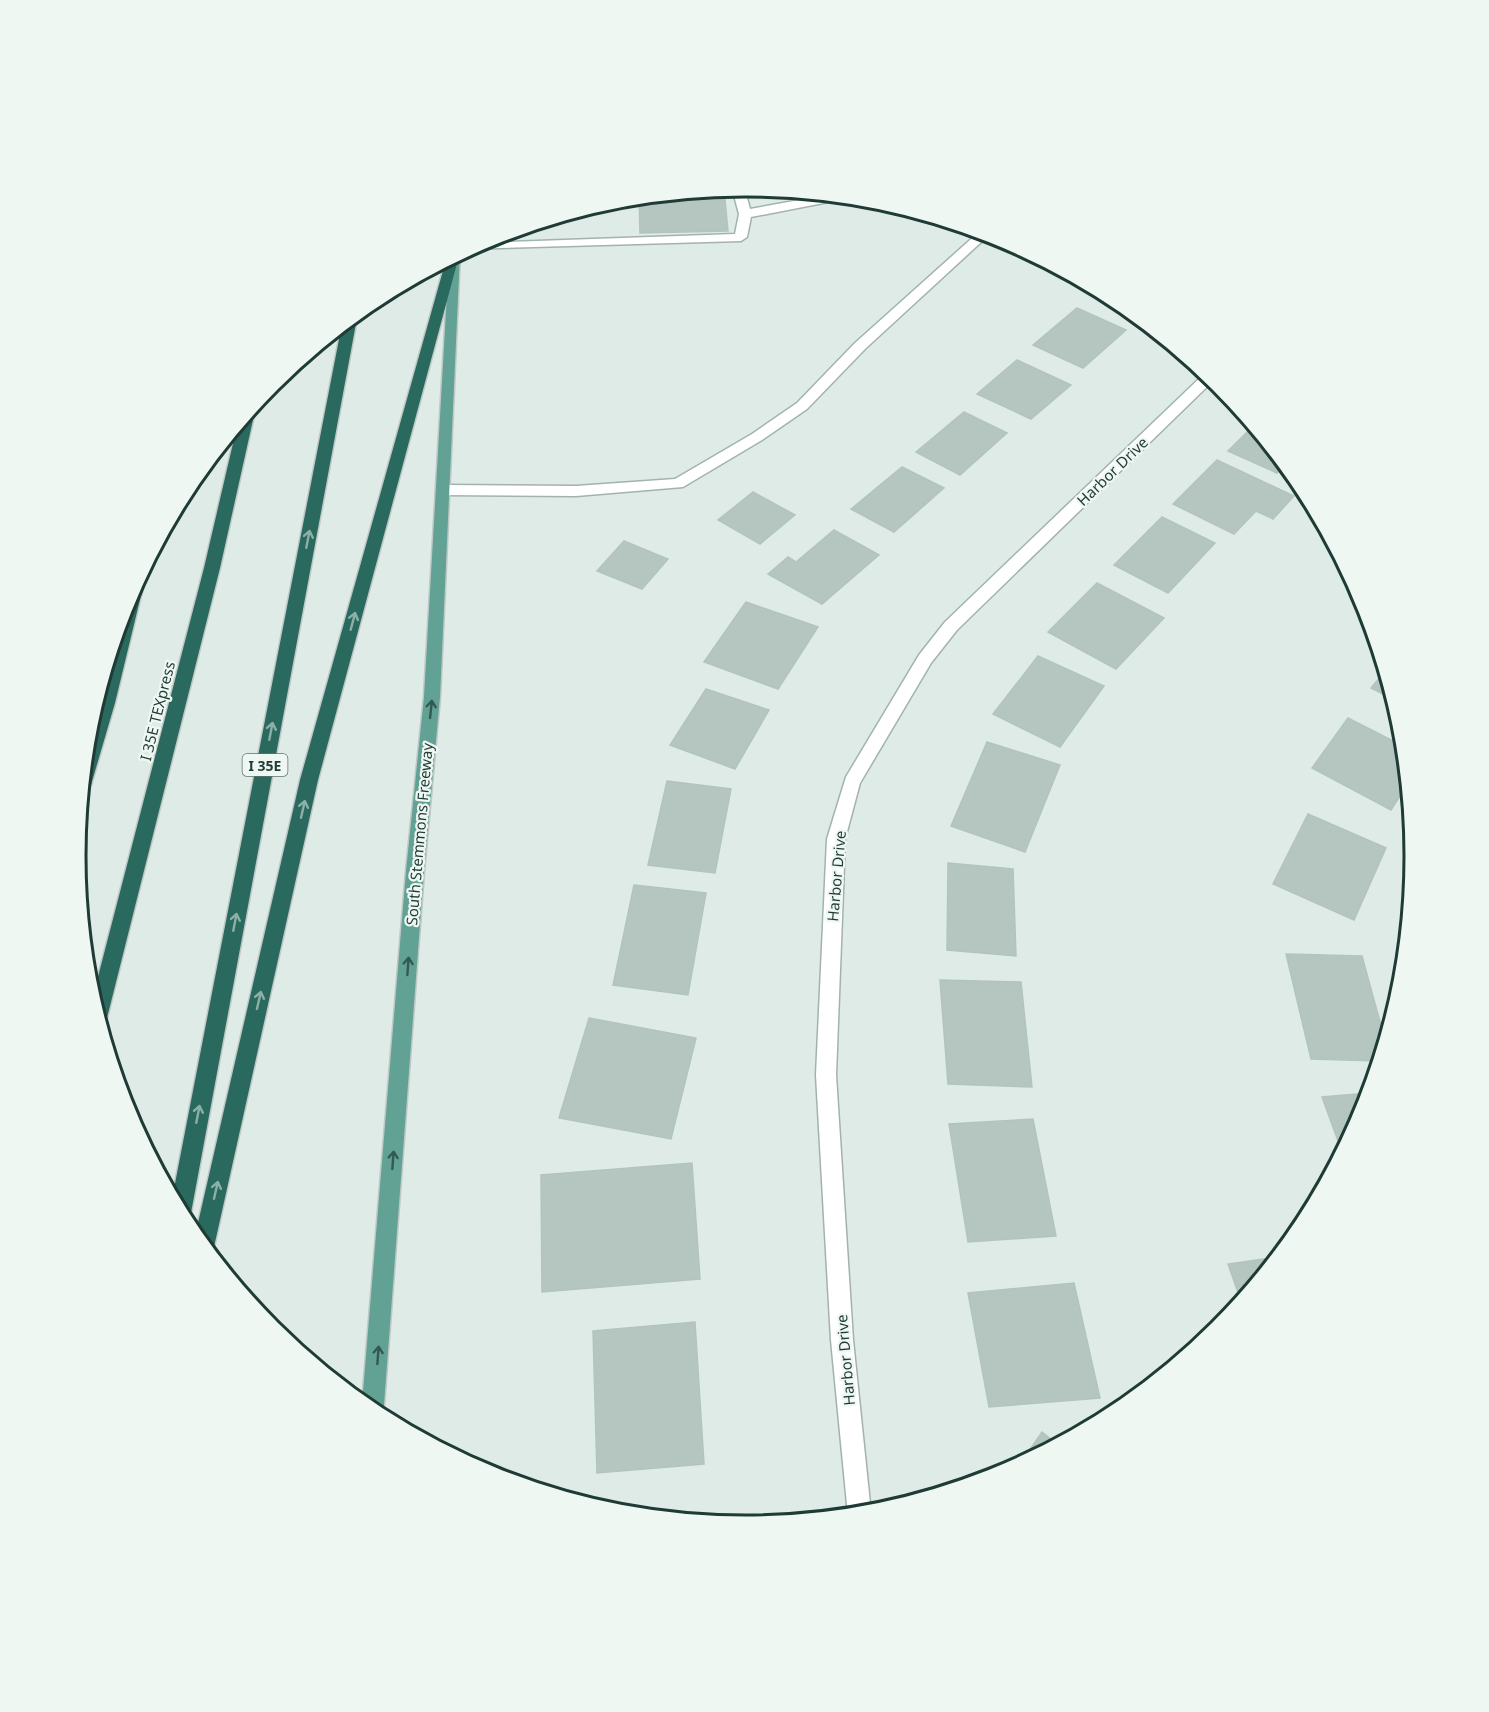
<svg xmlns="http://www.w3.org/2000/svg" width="1489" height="1712" font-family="'Noto Sans',sans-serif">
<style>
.building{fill:#b4c6bf;stroke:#b1c5bd;stroke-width:1.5}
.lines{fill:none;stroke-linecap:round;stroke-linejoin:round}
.minor-casing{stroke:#a2b3ad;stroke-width:3}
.major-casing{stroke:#c0c8c6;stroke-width:3}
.highway-casing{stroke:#c0c8c6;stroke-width:3}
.minor{fill:#fff;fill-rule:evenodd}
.major{fill:#61a294;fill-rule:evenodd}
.highway{fill:#2a695e;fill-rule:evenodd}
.oneway{stroke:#8cb0a8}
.oneway2{stroke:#335a52}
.labels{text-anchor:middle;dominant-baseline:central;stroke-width:4.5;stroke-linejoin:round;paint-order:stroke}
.shield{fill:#eff7f3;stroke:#5d736e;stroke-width:1.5}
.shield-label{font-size:14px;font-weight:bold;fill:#1f3b35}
.street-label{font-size:15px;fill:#1f3b35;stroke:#eff7f3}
.rim{fill:none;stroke:#1f3b35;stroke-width:3}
</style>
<rect width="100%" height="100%" fill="#dfebe6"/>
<!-- building -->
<path class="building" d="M724 189 728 231 640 233 639 197Z
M1077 308 1126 330 1083 368 1033 345Z
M1017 360 1071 385 1031 419 977 394Z
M964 412 1007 433 960 475 916 452Z
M1253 426 1285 465 1277 473 1228 451Z
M1217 460 1294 496 1273 519 1256 511 1234 534 1173 504Z
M902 467 944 488 894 532 851 509Z
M753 492 795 515 760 544 718 520Z
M1162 517 1215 543 1168 593 1114 565Z
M834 530 879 555 822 604 768 574 788 557 796 562Z
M624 541 668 559 642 589 597 571Z
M1097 583 1164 618 1116 669 1048 632Z
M746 602 818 627 778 689 704 662Z
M1038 656 1104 686 1060 747 993 714Z
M1385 671 1393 699 1371 688Z
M706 689 769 710 735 769 670 745Z
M1348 718 1403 746 1407 785 1391 810 1312 768Z
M987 742 1060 765 1025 852 951 826Z
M667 781 731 789 715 873 648 865Z
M1308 814 1386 848 1354 920 1273 884Z
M948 863 1013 869 1016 956 947 950Z
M634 885 706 893 688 995 613 985Z
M1286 954 1362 956 1385 1040 1379 1061 1311 1059Z
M940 980 1021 982 1032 1087 948 1084Z
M589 1018 696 1038 671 1139 559 1118Z
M1369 1093 1363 1113 1342 1152 1322 1097Z
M1033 1119 1056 1236 968 1242 949 1124Z
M692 1163 700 1279 542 1292 541 1175Z
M1277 1257 1241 1301 1228 1264Z
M1074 1283 1100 1398 989 1407 968 1293Z
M695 1322 704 1464 597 1473 593 1331Z
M1042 1432 1057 1444 1020 1464Z"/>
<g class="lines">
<!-- minor casing -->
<g class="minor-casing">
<path id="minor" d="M744 187 750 209 827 195 845 196 839 200 751 217 747 237 741 241 466 249 478 243 735 234 739 214 732 188Z
M980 231 990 234 865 349 807 409 762 440 683 487 576 496 443 495 436 490 443 485 576 486 675 479 752 434 797 403 855 343Z
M1205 373 1214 380 957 630 931 663 860 783 845 839 836 1075 853 1340 871 1513 848 1515 831 1340 816 1075 827 839 846 777 919 655 945 622Z"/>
</g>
<!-- major casing -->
<g class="major-casing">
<path id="major" d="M460 253 440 697 424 871 383 1418 362 1404 406 871 424 697 449 259Z"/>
</g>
<!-- highway casing -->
<g class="highway-casing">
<path id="highway" d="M458 254 459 256 318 780 214 1247 210 1255 195 1236 300 780 446 260Z
M354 315 357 318 191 1213 188 1220 184 1221 172 1199 342 324Z
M251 407 255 411 220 568 107 1018 104 1024 100 1026 92 1000 204 568 238 422Z
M140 574 145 579 115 703 91 785 88 790 82 792 86 744 126 599Z"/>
</g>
<!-- minor -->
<use href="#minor" class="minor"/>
<!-- major -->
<use href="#major" class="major"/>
<!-- highway -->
<use href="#highway" class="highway"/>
</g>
<!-- one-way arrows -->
<defs><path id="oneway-shaft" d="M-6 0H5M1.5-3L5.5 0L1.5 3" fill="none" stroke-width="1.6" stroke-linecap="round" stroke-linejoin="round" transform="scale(1.5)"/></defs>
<g class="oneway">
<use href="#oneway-shaft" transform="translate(308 539) rotate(-79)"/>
<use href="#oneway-shaft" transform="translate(353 621) rotate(-75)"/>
<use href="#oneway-shaft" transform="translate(271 731) rotate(-79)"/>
<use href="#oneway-shaft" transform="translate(303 809) rotate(-77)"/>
<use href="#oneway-shaft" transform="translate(235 922) rotate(-79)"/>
<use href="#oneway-shaft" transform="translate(259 1000) rotate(-77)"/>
<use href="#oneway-shaft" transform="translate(198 1114) rotate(-79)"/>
<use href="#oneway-shaft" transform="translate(216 1190) rotate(-77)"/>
</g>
<g class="oneway2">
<use href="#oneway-shaft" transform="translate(431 709) rotate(-84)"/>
<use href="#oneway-shaft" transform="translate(408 966) rotate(-86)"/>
<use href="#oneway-shaft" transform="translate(393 1160) rotate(-86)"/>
<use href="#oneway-shaft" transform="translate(378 1355) rotate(-86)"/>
</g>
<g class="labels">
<!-- shield labels -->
<rect class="shield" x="242.5" y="754" width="45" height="22" rx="4.5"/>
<g class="shield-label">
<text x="265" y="765">I 35E</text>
</g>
<!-- street labels -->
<g class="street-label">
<text transform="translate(1112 471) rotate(-44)">Harbor Drive</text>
<text transform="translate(157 711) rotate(-76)">I 35E TEXpress</text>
<text transform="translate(419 834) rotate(-85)">South Stemmons Freeway</text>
<text transform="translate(836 876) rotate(-85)">Harbor Drive</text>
<text transform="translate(845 1360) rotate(-95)">Harbor Drive</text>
</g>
</g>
<!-- crop -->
<path d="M0 0H1489V1712H0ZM86 856a659 659 0 1 1 1318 0a659 659 0 1 1-1318 0Z" fill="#eff7f3" fill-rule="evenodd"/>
<path class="rim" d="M86 856a659 659 0 1 1 1318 0a659 659 0 1 1-1318 0Z"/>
</svg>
